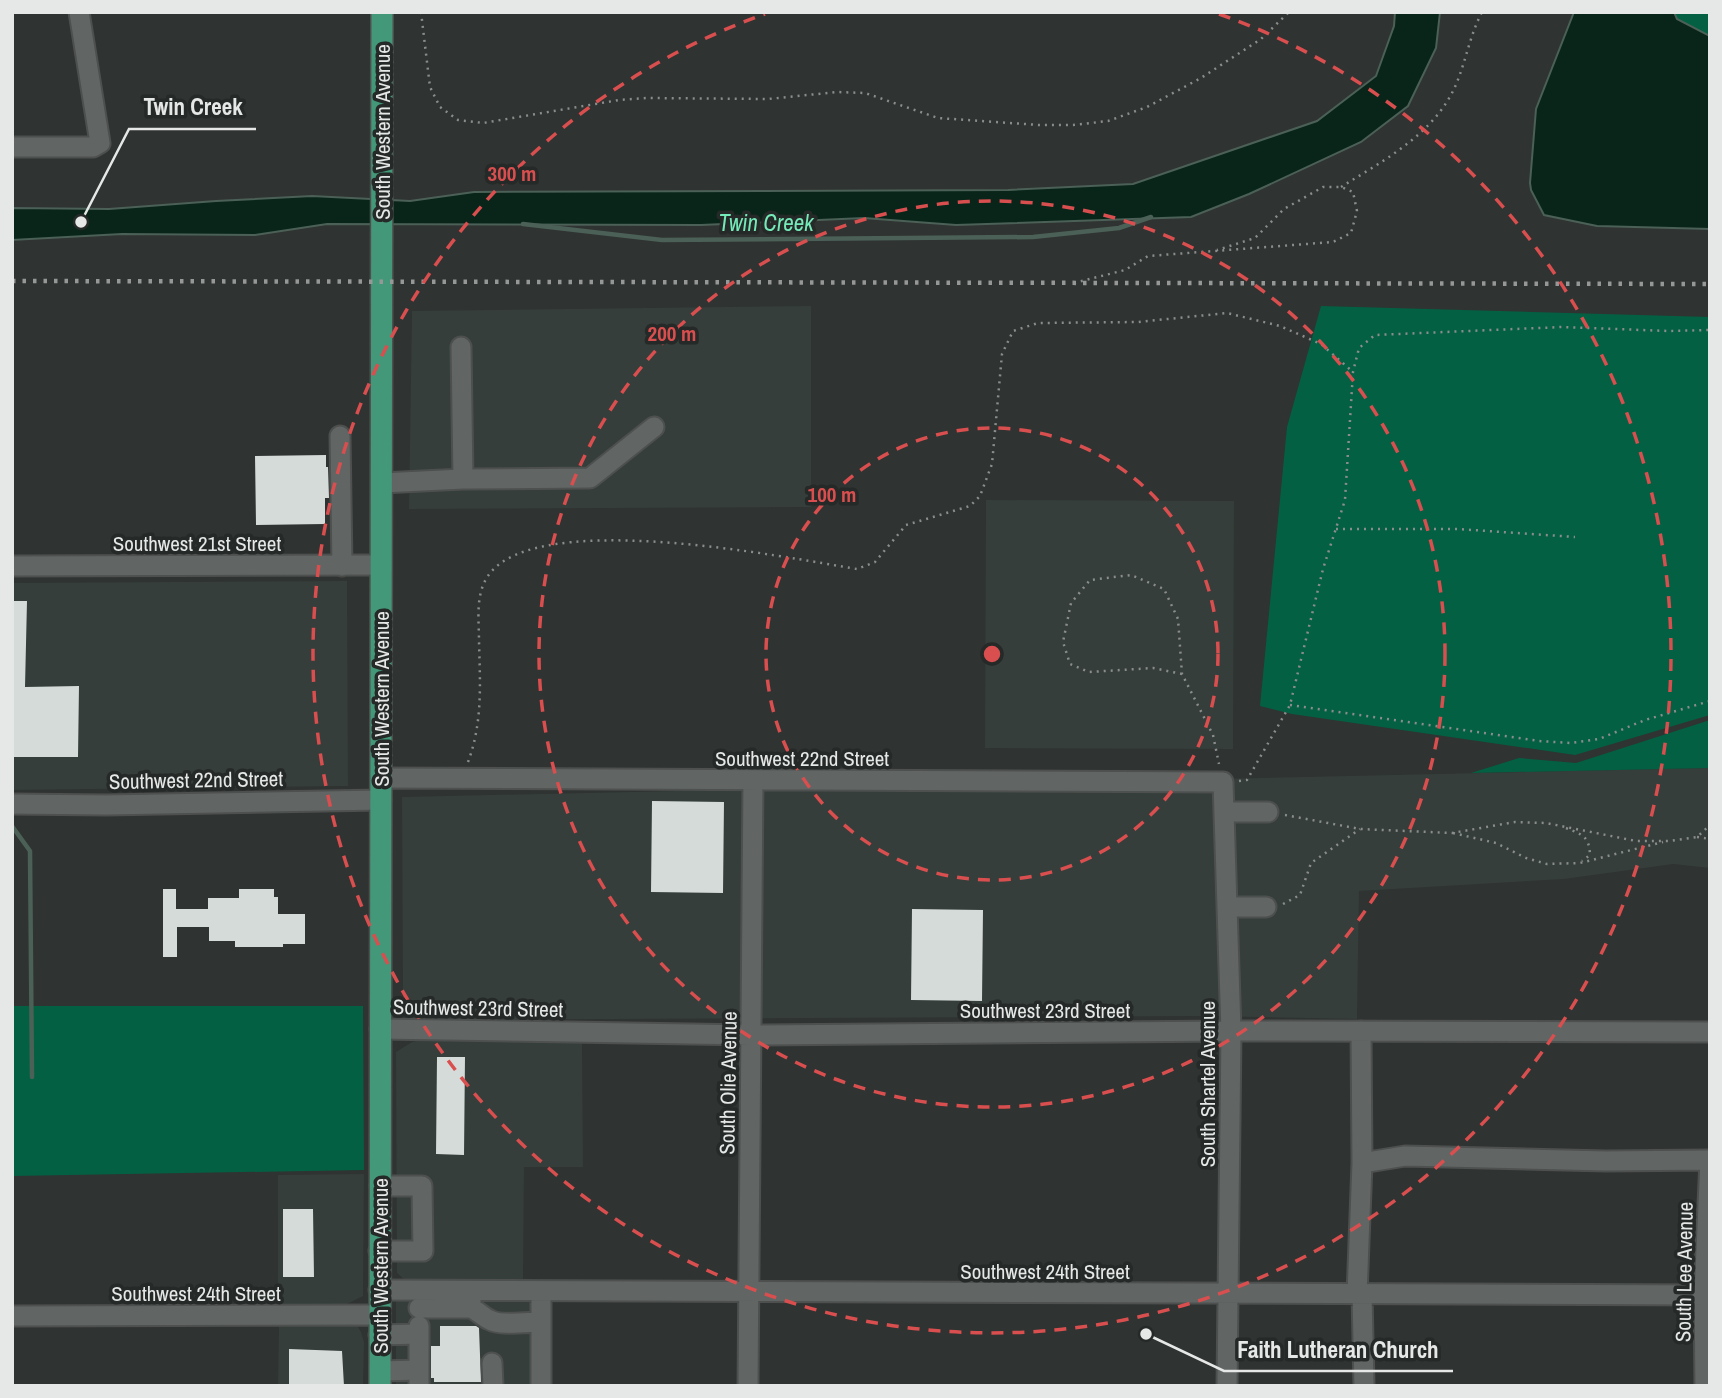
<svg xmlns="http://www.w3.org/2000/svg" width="1722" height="1398" font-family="'Archivo Narrow',sans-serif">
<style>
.built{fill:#353e3a}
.green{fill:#046043}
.water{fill:#09251a;stroke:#4b6057;stroke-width:2}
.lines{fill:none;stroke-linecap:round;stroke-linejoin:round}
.stream{stroke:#4b6057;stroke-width:4.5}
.building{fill:#d5dbd8}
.minor-casing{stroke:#4d504e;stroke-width:23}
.major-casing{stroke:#4d504e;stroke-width:24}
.path{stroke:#8a8d8b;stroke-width:2.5;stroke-dasharray:2 5;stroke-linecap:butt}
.minor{stroke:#616664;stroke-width:19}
.major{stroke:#44987a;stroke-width:21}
.rail{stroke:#959896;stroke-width:4.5;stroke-dasharray:3.5 7;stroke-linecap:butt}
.ring{fill:none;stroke:#d94e4e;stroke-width:3.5;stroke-dasharray:12 9}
.labels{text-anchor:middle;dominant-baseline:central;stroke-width:7;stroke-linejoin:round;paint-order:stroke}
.street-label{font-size:21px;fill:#e5e8e6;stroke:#252927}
.water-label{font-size:23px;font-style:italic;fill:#74eab9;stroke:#252927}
.centre{fill:#d94e4e;stroke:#252927;stroke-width:3.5}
.ring-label{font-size:21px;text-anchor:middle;font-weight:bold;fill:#d94e4e;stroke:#252927;stroke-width:7;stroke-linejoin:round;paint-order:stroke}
.leader{fill:none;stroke:#e5e8e6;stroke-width:2.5}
.callout-dot{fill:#e5e8e6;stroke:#252927;stroke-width:2.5}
.callout-label{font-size:23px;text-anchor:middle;font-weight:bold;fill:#e5e8e6;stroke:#252927;stroke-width:7;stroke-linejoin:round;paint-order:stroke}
</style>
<rect width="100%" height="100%" fill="#2f3331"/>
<!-- built -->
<path class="built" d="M811 306V507L409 509 412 311Z
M986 500 1234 501 1233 749 985 748Z
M347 581 348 786 12 790V583Z
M1710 768V868L1673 864 1564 879 1359 891 1357 1019 1203 1016 415 1020 403 1003 402 797Z
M422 1039 582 1041 583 1167H524L523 1282 406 1281 397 1273 396 1052 412 1042Z
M364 1174 363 1296 343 1306 278 1307V1175Z
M396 1300H543V1386H396Z
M343 1323 357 1325 361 1332 364 1342 363 1386H278L279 1324Z"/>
<!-- green -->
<path class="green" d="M1674 12H1710V36L1677 19Z
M1321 306 1710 317V715L1575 755 1292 714 1260 706 1287 427Z
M1710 720V768L1471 773 1519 758 1576 763Z
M12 1006H30V1076L33 1077V1006H363L364 1170 12 1176Z"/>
<!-- water -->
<path class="water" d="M1395 12H1440L1436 48 1408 106 1361 142 1249 194 1191 217 956 225 864 218 701 225 327 224 255 235 122 234 12 240V208L109 209 216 201 312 196 410 201 474 192 1008 190 1133 184 1317 121 1376 76 1394 26Z
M1574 12H1674L1677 19 1710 36V229L1597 226 1544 215 1531 190 1530 183 1536 109Z"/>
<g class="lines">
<!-- stream -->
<path class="stream" d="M523 224 662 240 1033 237 1119 228 1151 217
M12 826 30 851 32 1077"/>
</g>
<!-- building -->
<path class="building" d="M326 455V467H328L329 498H325V524L256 525 255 456Z
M12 601H27L25 687 79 686 78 757H12Z
M652 801 724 802 723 893 651 892Z
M163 889H176V909H208V898H239V889H274V897H278V914H305V944H283V947H235V941H209V927H177V957H163Z
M912 909 983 910 982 1001 911 1000Z
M437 1057H465L464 1155 436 1154Z
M283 1209H313L314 1277H283Z
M440 1326H476L479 1328 481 1382H434V1378H431V1346H440Z
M289 1349 342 1351 344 1386H289Z"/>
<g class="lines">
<!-- minor casing -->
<g class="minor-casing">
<path id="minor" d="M12 147H93L100 143 79 12
M340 436 342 566
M463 479 590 478 654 427
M382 483 463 479 461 347
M12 566 381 565
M381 778 1223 782 1231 1031 1227 1386
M12 804 106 805 381 800
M1224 812H1268
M1227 907H1266
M380 1029 752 1035 1231 1031 1710 1032
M1362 1163 1405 1156 1606 1161 1710 1160
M379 1251H423L422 1186H380
M379 1290 1710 1295
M471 1291V1308C478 1311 483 1317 490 1320 500 1326 529 1322 541 1322
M541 1292V1386
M1362 1294 1364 1386
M1357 1295 1362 1163 1361 1031
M419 1308H471
M12 1316 379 1315
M379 1335 419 1334
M492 1363 493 1386
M380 1371 419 1370
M419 1384V1326
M748 1386 753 780
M1705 1386 1704 1295 1710 1160"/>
</g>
<!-- major casing -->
<g class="major-casing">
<path id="major" d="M380 1386 382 12"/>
</g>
<!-- path -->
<path class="path" d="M421 12 430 87 440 107 458 120 483 123 619 100 647 98 768 99 837 92 865 93 938 118 1039 125H1073L1108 121 1147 107 1201 78 1261 39 1289 12
M1341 187C1381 162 1429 137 1452 93 1465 68 1468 39 1482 12
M1074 283 1125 270 1148 256 1333 242 1351 233 1357 211 1353 192 1341 187H1323L1284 209 1255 238 1217 250
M1336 529H1458L1575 537
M1182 674 1153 668 1089 672 1070 664 1063 642 1071 603 1090 580 1131 575 1164 589 1178 619 1182 674 1213 735 1219 764
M1290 705 1539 741 1571 743 1599 739 1645 720 1710 701
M468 762C483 722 480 682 479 641 479 622 476 601 484 583 519 503 788 558 857 569L875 562 906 525 970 506 980 496 992 464 1002 354 1013 331 1038 323 1138 322 1227 313 1280 326 1321 344 1353 372
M1239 781 1247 780 1290 705 1323 569 1345 500 1353 372 1359 348 1375 335 1562 327 1668 331 1710 330
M1285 815 1360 829 1452 833 1515 822 1546 823 1636 841H1669L1697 837 1710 825
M1566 828C1583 835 1589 836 1590 855L1582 861
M1453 833 1496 843 1526 858 1547 864 1580 863 1663 842
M1697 837 1710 839
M1283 904 1300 895 1311 863 1360 829"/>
<!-- minor -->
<use href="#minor" class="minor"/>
<!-- major -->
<use href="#major" class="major"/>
<!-- rail -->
<path class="rail" d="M12 281 1710 284"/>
</g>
<!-- distance rings -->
<g class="ring">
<circle cx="992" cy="654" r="226"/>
<circle cx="992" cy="654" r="453"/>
<path d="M1219 14A679 679 0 1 1 765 14"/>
</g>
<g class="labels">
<!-- street labels -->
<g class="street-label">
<text transform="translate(382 132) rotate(-90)">South Western Avenue</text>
<text x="197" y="543">Southwest 21st Street</text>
<text transform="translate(381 699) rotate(-90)">South Western Avenue</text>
<text x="802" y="758">Southwest 22nd Street</text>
<text transform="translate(196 780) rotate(-1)">Southwest 22nd Street</text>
<text transform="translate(478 1008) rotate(1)">Southwest 23rd Street</text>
<text x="1045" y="1010">Southwest 23rd Street</text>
<text transform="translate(728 1083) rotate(-89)">South Olie Avenue</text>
<text transform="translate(1207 1084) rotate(-90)">South Shartel Avenue</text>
<text transform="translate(380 1266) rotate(-90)">South Western Avenue</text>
<text x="1045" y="1271">Southwest 24th Street</text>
<text transform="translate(1684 1272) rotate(-89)">South Lee Avenue</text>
<text x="196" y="1293">Southwest 24th Street</text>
</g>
<!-- water labels -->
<g class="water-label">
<text x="766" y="222">Twin Creek</text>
</g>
</g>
<circle cx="992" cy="654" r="10" class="centre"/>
<g class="ring-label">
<text x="512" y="181">300 m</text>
<text x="672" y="341">200 m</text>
<text x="832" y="502">100 m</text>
</g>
<!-- callouts -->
<path class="leader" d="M81 222L129 129H256M1146 1334L1224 1371H1453"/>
<g class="callout-dot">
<circle cx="81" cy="222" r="7"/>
<circle cx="1146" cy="1334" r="7"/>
</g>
<g class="callout-label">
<text x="193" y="115">Twin Creek</text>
<text x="1338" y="1358">Faith Lutheran Church</text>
</g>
<!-- border -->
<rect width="1722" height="1398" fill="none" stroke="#e5e8e6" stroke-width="28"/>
</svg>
